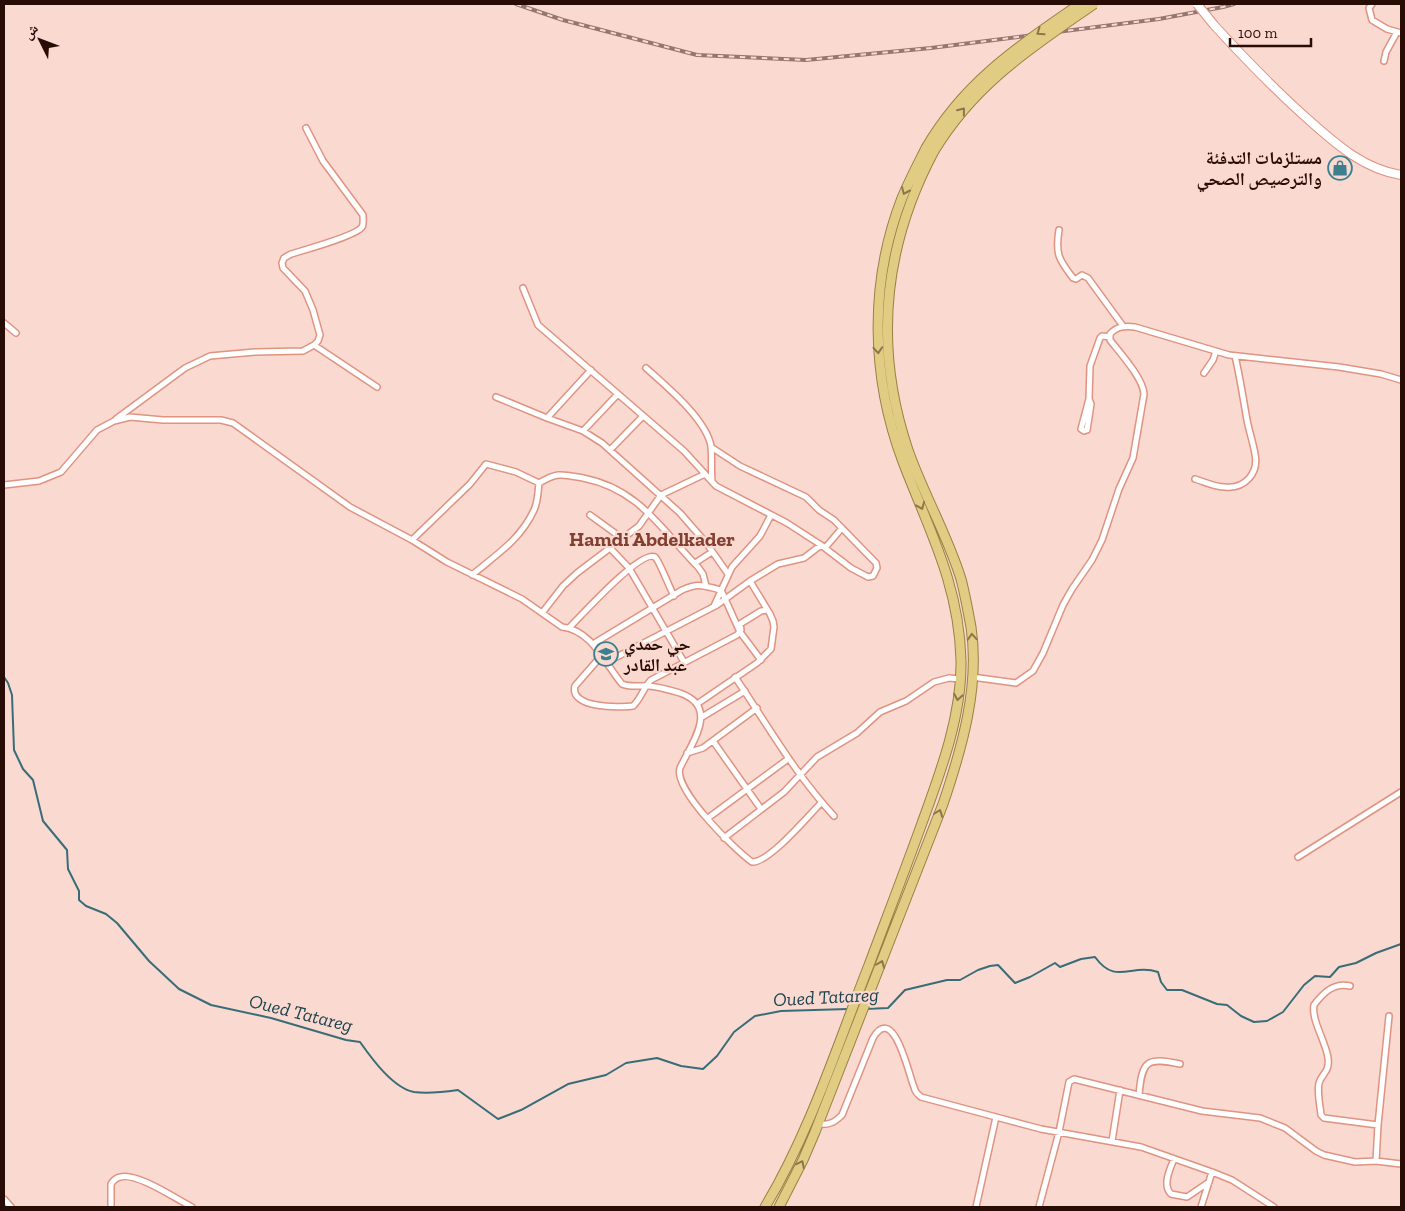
<svg xmlns="http://www.w3.org/2000/svg" width="1405" height="1211" font-family="'Zilla Slab','Noto Naskh Arabic',serif">
<style>
.lines{fill:none;stroke-linecap:round;stroke-linejoin:round}
.stream{stroke:#386d78;stroke-width:2}
.minor-casing{stroke:#df9380;stroke-width:8}
.secondary-casing{stroke:#df9380;stroke-width:10}
.trunk-casing{stroke:#9a8143;stroke-width:11}
.minor{stroke:#fff;stroke-width:5}
.secondary{stroke:#fff;stroke-width:8}
.trunk{stroke:#e0cc83;stroke-width:9}
.rail-casing{stroke:#957770;stroke-width:4}
.rail{stroke:#fad9d1;stroke-width:2;stroke-dasharray:5.5;stroke-linecap:butt}
.secondary-bridge-casing{stroke:#df9380;stroke-width:10;stroke-linecap:butt}
.trunk-bridge-casing{stroke:#9a8143;stroke-width:11;stroke-linecap:butt}
.secondary-bridge{stroke:#fff;stroke-width:8}
.trunk-bridge{stroke:#e0cc83;stroke-width:9}
.oneway{stroke:#8d764b}
.labels{text-anchor:middle;dominant-baseline:central;stroke-width:4.5;stroke-linejoin:round;paint-order:stroke}
.poi-label{font-size:18px;font-weight:bold;fill:#280c06;stroke:#fad9d1;text-anchor:end}
.water-label{font-size:19px;font-style:italic;fill:#1c434c;stroke:#fad9d1}
.quarter-label{font-size:20px;font-weight:bold;fill:#833f2f;stroke:#fad9d1}
</style>
<rect width="100%" height="100%" fill="#fad9d1"/>
<g class="lines">
<!-- stream -->
<path class="stream" d="M4 677 8 683 12 695 14 750 23 769 33 780 43 821 67 850 68 869 79 891V900L86 906 106 914 117 923 149 961 179 989 211 1005 271 1018 346 1040 360 1042C372 1059 393 1088 414 1092 429 1094 444 1092 458 1090L498 1119 521 1110 568 1084 606 1075 626 1063 657 1058 681 1066 703 1069 717 1056 734 1032 755 1016 781 1011 848 1009
M865 1009 888 1008 905 990 947 980H960L978 970 990 966 998 965 1015 983 1030 977 1055 963 1060 967 1081 959 1095 957C1116 986 1131 963 1158 972L1161 982 1167 990H1182L1217 1004 1227 1005 1241 1016 1254 1022 1267 1021 1283 1012 1304 985 1315 976 1330 977 1339 967 1356 963 1376 953 1401 944"/>
<!-- minor casing -->
<g class="minor-casing">
<path id="minor" d="M1372 4 1369 8 1372 20 1387 29 1401 33
M1384 61 1386 52 1397 32
M1059 230C1055 254 1059 260 1073 278L1076 279 1082 275 1088 278 1123 326
M523 288 538 325 684 451 716 486 787 523 821 545 851 568 868 577 873 576 877 568 876 563 834 520 819 510 806 497 740 466 711 447
M4 323 16 333
M314 345 377 387
M646 368C666 386 706 419 711 446 712 457 711 470 712 481
M1204 373 1213 360 1216 351
M496 397 547 418 583 431 602 443 680 513 707 544 728 574
M1089 399 1090 366 1100 338 1102 336 1110 337
M1089 399 1091 404 1087 430 1084 431 1081 429Z
M547 418 591 370
M116 419 185 368 210 356 255 352 303 351 314 345 318 341 320 335 313 310 305 291 283 268 282 263 284 258 291 254C304 250 356 236 362 227 364 224 363 219 363 215L323 161 306 128
M583 431 618 394
M610 450 643 416
M1195 479C1205 482 1215 487 1225 487 1245 489 1259 473 1255 454 1253 442 1249 431 1247 420 1243 398 1240 377 1235 356
M4 485 39 481 61 472 97 430 114 421 130 417 163 420H221L233 423 350 507 412 540 447 562 522 599 562 627C592 630 605 664 622 684 631 688 640 685 649 686 659 687 670 690 680 693 720 707 692 742 680 768 673 789 734 849 752 862 769 863 808 816 821 803
M590 515 623 539
M412 540 470 484 486 464 516 472 539 483C558 472 561 474 583 478 639 489 660 528 698 567L703 574 706 586
M610 548 629 568 684 662
M825 548 842 528
M695 563 712 552
M472 575C496 555 521 539 534 510 538 502 538 491 539 483
M714 606 732 567 760 536 771 515
M542 613 563 586 577 573 639 526 661 495 705 474
M569 628C581 616 641 549 655 557 659 560 670 589 674 596
M593 644 682 590C699 582 704 586 721 590L740 632 761 660
M602 655 575 686C569 708 619 708 633 706 641 699 643 688 651 680L737 635 741 630 740 624 761 611 767 610
M607 662 717 605 750 581 778 564 804 558 821 545
M735 677C767 724 795 774 834 816
M972 677 1016 683 1033 671 1043 653 1063 605 1072 589 1092 560 1102 540 1119 489 1133 458 1144 394C1143 378 1120 353 1110 340V334C1117 326 1125 326 1135 327L1229 355 1339 367 1381 374 1401 380
M697 704 757 663 771 649 774 627 773 621 770 614 750 581
M702 717 745 691
M713 741 761 809
M687 753 703 748 757 708
M708 818 788 759
M724 838 784 792 817 757 857 733 880 712 906 701 934 682 949 678 961 679
M1298 857 1401 792
M1350 986C1334 982 1323 993 1314 1005 1311 1020 1326 1042 1328 1058 1330 1072 1322 1073 1319 1083 1317 1093 1320 1105 1321 1115L1324 1118 1378 1125
M1139 1095C1142 1060 1147 1057 1180 1064
M818 1124C829 1125 834 1123 842 1115L873 1038C894 1002 909 1076 914 1087 915 1092 917 1094 921 1097L996 1117
M1112 1141 1120 1090
M1174 1159C1170 1169 1162 1185 1171 1194L1187 1197 1209 1182
M1376 1161 1378 1125 1389 1016
M4 1199 11 1207
M111 1207V1184C113 1181 116 1178 120 1177 137 1172 176 1199 192 1207
M976 1207 996 1117 1041 1129 1141 1147 1212 1172 1232 1180 1274 1207
M1039 1207 1059 1132 1069 1082 1074 1079 1202 1111 1260 1118 1285 1128 1316 1151 1324 1155 1355 1162 1376 1161 1401 1164
M1201 1207 1212 1172"/>
</g>
<!-- secondary casing -->
<g class="secondary-casing">
<path id="secondary" d="M1214 25C1245 59 1276 91 1310 121 1337 145 1364 169 1401 175"/>
</g>
<!-- trunk casing -->
<g class="trunk-casing">
<path id="trunk" d="M765 1207C810 1132 837 1046 869 965 887 917 905 870 922 823 941 771 962 715 961 660 959 584 929 530 903 462 871 377 869 283 902 198 909 181 918 164 926 148
M779 1207 803 1160 815 1132 943 804C962 748 980 686 971 627 968 611 965 594 961 579 947 534 923 493 908 450 873 346 883 247 934 151"/>
</g>
<!-- minor -->
<use href="#minor" class="minor"/>
<!-- secondary -->
<use href="#secondary" class="secondary"/>
<!-- trunk -->
<use href="#trunk" class="trunk"/>
<!-- rail casing -->
<g class="rail-casing">
<path id="rail" d="M516 4 563 20 697 55 806 60 931 48 1159 19 1223 7 1234 4"/>
</g>
<!-- rail -->
<use href="#rail" class="rail"/>
<!-- secondary-bridge casing -->
<g class="secondary-bridge-casing">
<path id="secondary-bridge" d="M1197 4 1214 25"/>
</g>
<!-- trunk-bridge casing -->
<g class="trunk-bridge-casing">
<path id="trunk-bridge" d="M926 148C965 81 1018 47 1080 4
M934 151C975 83 1031 48 1094 4"/>
</g>
<!-- secondary-bridge -->
<use href="#secondary-bridge" class="secondary-bridge"/>
<!-- trunk-bridge -->
<use href="#trunk-bridge" class="trunk-bridge"/>
</g>
<!-- one-way arrows -->
<defs><path id="oneway-chevron" d="M-2-3.5L2.5 0L-2 3.5" fill="none" stroke-width="1.6" stroke-linecap="round" stroke-linejoin="round" transform="scale(1.25)"/></defs>
<g class="oneway">
<use href="#oneway-chevron" transform="translate(1040 32) rotate(145)"/>
<use href="#oneway-chevron" transform="translate(962 111) rotate(-51)"/>
<use href="#oneway-chevron" transform="translate(905 191) rotate(114)"/>
<use href="#oneway-chevron" transform="translate(878 350) rotate(86)"/>
<use href="#oneway-chevron" transform="translate(921 506) rotate(68)"/>
<use href="#oneway-chevron" transform="translate(972 637) rotate(-94)"/>
<use href="#oneway-chevron" transform="translate(958 697) rotate(100)"/>
<use href="#oneway-chevron" transform="translate(939 813) rotate(-69)"/>
<use href="#oneway-chevron" transform="translate(881 964) rotate(-69)"/>
<use href="#oneway-chevron" transform="translate(801 1164) rotate(-64)"/>
</g>
<!-- icons -->
<defs>
<g id="shop-ring" transform="scale(1.25)"><circle r="9.5" fill="#fad9d1" stroke="#3c808f" stroke-width="1.5"/><path d="M-5-2.5h2.3a2.7 3.5 0 0 1 5.4 0H5L5.5 6h-11ZM-1.5-2.5h3a1.5 2.3 0 0 0-3 0Z" fill="#3c808f"/></g>
<g id="school-ring" transform="scale(1.25)"><circle r="9.5" fill="#fad9d1" stroke="#3c808f" stroke-width="1.5"/><path d="M0-5L7-2L0 1L-7-2ZM-4 1L0 2.5L4 1V4Q0 6-4 4Z" fill="#3c808f"/></g>
</defs>
<g fill-rule="evenodd">
<use href="#shop-ring" x="1340" y="168"/>
<use href="#school-ring" x="606" y="654"/>
</g>
<g class="labels">
<!-- poi labels -->
<g class="poi-label">
<text x="1322" y="158">مستلزمات التدفئة<tspan x="1322" dy="21">والترصيص الصحي</tspan></text>
<text x="624" y="644" text-anchor="start">حي حمدي<tspan x="624" dy="21">عبد القادر</tspan></text>
</g>
<!-- water labels -->
<g class="water-label">
<text transform="translate(826 997) rotate(-3)">Oued Tatareg</text>
<text transform="translate(301 1013) rotate(14)">Oued Tatareg</text>
</g>
<!-- quarter labels -->
<g class="quarter-label">
<text x="652" y="539">Hamdi Abdelkader</text>
</g>
</g>
<!-- border -->
<rect width="1405" height="1211" fill="none" stroke="#280c06" stroke-width="10"/>
<!-- north arrow -->
<g transform="translate(40 40) rotate(312)" stroke="#fad9d1" stroke-width="4" paint-order="stroke">
<path d="M0-4L9 19L0 12L-9 19Z" fill="#280c06"/>
<text y="-8" font-size="14" font-weight="bold" text-anchor="middle" fill="#280c06">ش</text>
</g>
<!-- scale -->
<path d="M1230 38v8h81v-8" fill="none" stroke="#280c06" stroke-width="2.5"/>
<text x="1238" y="38" font-size="15" fill="#280c06" stroke="#fad9d1" stroke-width="4" paint-order="stroke">100 m</text>
</svg>
